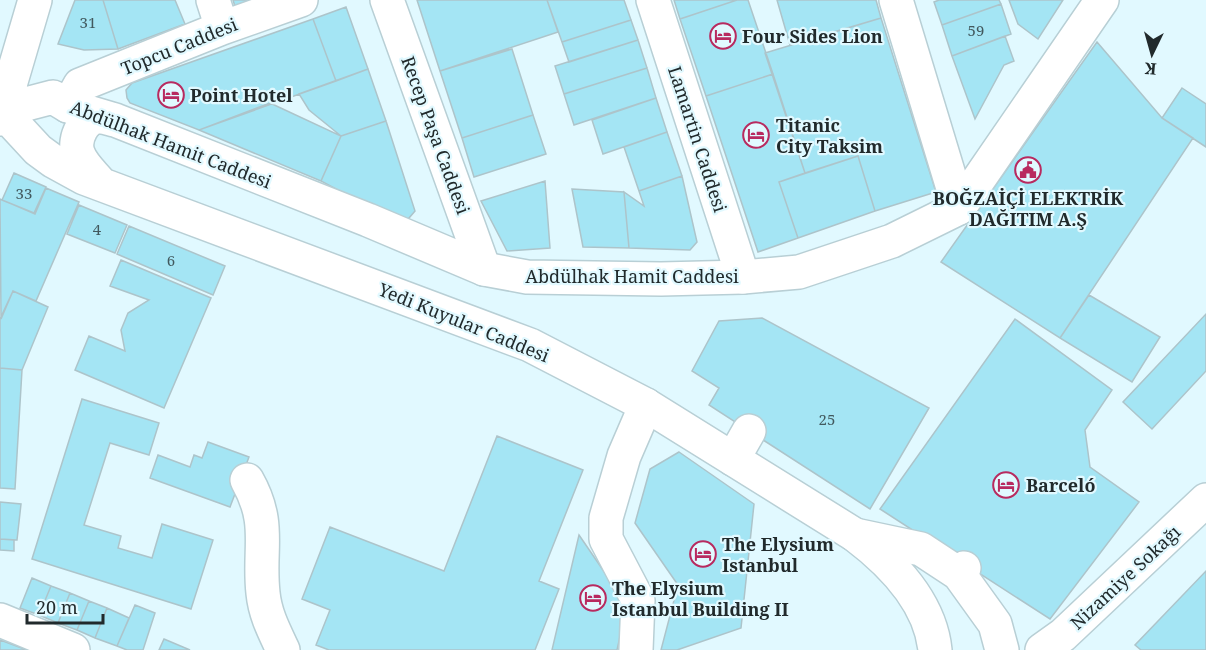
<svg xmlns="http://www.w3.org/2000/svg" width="1206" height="650" font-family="'Noto Serif',serif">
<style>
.building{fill:#a4e5f4;stroke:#adc4ca;stroke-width:1.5}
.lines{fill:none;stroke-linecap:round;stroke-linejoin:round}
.minor-casing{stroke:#b8cfd5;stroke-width:36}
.major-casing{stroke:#b8cfd5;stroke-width:36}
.minor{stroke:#fff;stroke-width:33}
.major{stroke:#fff;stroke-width:33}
.labels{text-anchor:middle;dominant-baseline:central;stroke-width:4.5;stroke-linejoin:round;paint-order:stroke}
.number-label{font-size:15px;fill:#42595e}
.poi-label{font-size:18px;font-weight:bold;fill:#212a2c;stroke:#e1f9ff;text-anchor:start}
.street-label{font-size:18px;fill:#212a2c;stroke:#e1f9ff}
</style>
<rect width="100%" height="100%" fill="#e1f9ff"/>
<!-- building -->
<path class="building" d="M75 0H103L118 49 84 50 58 44Z
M103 0H175L185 24 118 49Z
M233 0H273L237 13Z
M417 0H547L558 32 440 71Z
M547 0H624L631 20 562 42Z
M674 0H737L680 19Z
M737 0H748L773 74 706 96 680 19Z
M777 0H876L881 18 790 45Z
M939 0H999L1001 4 942 25 934 2Z
M1009 0H1063L1038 39 1018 24Z
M1001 4 1011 34 952 56 942 25Z
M346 7 368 69 336 81 313 19Z
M881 18 936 192 875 211 858 156 805 173 765 53Z
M313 19 336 81 199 130 130 103 127 98 126 90 132 83Z
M631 20 638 40 569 62 562 42Z
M1005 36 1014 61 1004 65 975 119 952 56Z
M638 40 647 68 564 94 555 66Z
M1097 42 1162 118 1193 138 1060 338 941 262Z
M512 49 533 115 462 138 440 71Z
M647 68 656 98 574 125 564 94Z
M368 69 386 121 341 136 309 110 299 94Z
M773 74 805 173 779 182 798 238 758 252 706 96Z
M1182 88 1206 104V147L1162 118Z
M656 98 667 132 603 154 592 120Z
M270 103 341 136 321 181 199 130Z
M533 115 546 154 474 177 462 138Z
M386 121 415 211 403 225 321 181 341 136Z
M667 132 682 176 639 191 624 147Z
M858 156 875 211 798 238 779 182Z
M14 173 46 187 34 213 2 200Z
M682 176 697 242 690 250 629 248 624 192 644 206 639 191Z
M545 181 550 248 507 251 481 201Z
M46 188 79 202 36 301 13 291 1 319 0 199 35 214Z
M572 189 624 192 629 248 583 247Z
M79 205 127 225 115 253 67 234Z
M129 226 225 266 213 295 117 254Z
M121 260 211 298 164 408 75 370 89 336 125 351 121 330 128 313 149 300 110 286Z
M13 291 48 307 22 370 0 368V319Z
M1089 295 1160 337 1132 382 1060 338Z
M1206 314V371L1152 429 1123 402Z
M762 318 929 408 870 509 709 405 719 388 692 371 719 321Z
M1015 319 1112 390 1085 430 1090 467 1139 502 1050 619 880 509Z
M0 368 22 370 15 489 0 488Z
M82 399 159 423 149 455 110 443 84 525 121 536 118 548 152 558 162 524 213 540 191 609 32 559Z
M497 436 583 470 539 581 559 589 535 650H329L316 645 330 610 302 599 330 527 444 571Z
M208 442 249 457 230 507 150 478 158 455 190 467 194 455 202 458Z
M679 452 754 504 741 628 677 650H661L678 585 635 523 650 469Z
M0 502 21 504 17 540 0 539Z
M579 535 627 605 617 650H552Z
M0 539 14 540V551L0 550Z
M1206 571V650H1141L1135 645Z
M32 578 51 586 39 615 20 608Z
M51 586 70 593 58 623 39 615Z
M70 593 89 601 77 630 58 623Z
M89 601 107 608 95 638 77 630Z
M135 605 155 613 143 650H127L117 646Z
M107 608 129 618 117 646 95 638Z
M164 639 190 650H159Z
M0 640 27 650H0Z"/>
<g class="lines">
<!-- minor casing -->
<g class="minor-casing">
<path id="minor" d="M213 0 222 28
M387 0 484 269
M653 0 743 277
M896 0 959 208
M68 106 80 85 222 28 301 0
M733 459 749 431
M247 480C272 524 258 548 263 593 265 614 274 631 283 650
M855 535 921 549 959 574
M964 568 959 574 995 624 1002 650
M0 620 73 650
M636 650 638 600 606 539V518L624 456 646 405
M1042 650 1063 635 1206 500"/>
</g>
<!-- major casing -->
<g class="major-casing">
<path id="major" d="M0 109 38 150 53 161 84 178 530 345 646 405 855 535C892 563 930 601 935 650
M3 110 53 97 68 106 115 120 368 220 484 269 527 277 661 279 743 277 799 272 892 241 959 208 1102 0
M0 119 35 0
M101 184C93 174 82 165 78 153 73 139 84 116 100 117 105 117 110 119 115 120"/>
</g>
<!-- minor -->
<use href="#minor" class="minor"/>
<!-- major -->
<use href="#major" class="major"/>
</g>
<!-- icons -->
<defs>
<g id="hotel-ring" transform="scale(1.35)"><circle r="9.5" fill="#e1f9ff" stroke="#b82a5f" stroke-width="1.5"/><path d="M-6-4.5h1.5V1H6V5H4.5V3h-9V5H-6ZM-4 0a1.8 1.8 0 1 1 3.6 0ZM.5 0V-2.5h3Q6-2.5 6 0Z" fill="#b82a5f"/></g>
<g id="civic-ring" transform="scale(1.35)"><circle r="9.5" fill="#e1f9ff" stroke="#b82a5f" stroke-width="1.5"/><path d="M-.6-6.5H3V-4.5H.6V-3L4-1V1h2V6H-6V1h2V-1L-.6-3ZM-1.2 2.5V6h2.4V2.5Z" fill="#b82a5f"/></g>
</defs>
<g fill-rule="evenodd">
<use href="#hotel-ring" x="723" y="36"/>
<use href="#hotel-ring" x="171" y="95"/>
<use href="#hotel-ring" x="756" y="135"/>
<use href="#civic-ring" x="1028" y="170"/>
<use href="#hotel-ring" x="1006" y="485"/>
<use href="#hotel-ring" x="703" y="554"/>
<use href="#hotel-ring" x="593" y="598"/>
</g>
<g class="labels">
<!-- number labels -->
<g class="number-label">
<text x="88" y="22">31</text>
<text x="976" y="30">59</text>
<text x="24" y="193">33</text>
<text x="97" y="229">4</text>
<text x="171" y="260">6</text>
<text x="827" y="419">25</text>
</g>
<!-- poi labels -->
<g class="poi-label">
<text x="742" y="36">Four Sides Lion</text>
<text x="190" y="95">Point Hotel</text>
<text x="776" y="125">Titanic<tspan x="776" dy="21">City Taksim</tspan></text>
<text x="1028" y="198" text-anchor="middle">BOĞZAİÇİ ELEKTRİK<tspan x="1028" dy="21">DAĞITIM A.Ş</tspan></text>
<text x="1026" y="485">Barceló</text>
<text x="722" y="544">The Elysium<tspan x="722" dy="21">Istanbul</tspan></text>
<text x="612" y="588">The Elysium<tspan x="612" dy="21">Istanbul Building II</tspan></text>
</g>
<!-- street labels -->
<g class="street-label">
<text transform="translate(179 46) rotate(-22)">Topcu Caddesi</text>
<text transform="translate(436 135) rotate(70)">Recep Paşa Caddesi</text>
<text transform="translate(698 139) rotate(72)">Lamartin Caddesi</text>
<text transform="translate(171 144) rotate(21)">Abdülhak Hamit Caddesi</text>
<text x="632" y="276">Abdülhak Hamit Caddesi</text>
<text transform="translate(464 322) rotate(22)">Yedi Kuyular Caddesi</text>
<text transform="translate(1125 577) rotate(-43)">Nizamiye Sokağı</text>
</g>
</g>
<!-- north arrow -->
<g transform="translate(1152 54) rotate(185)" stroke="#e1f9ff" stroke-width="4.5" paint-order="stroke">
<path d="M0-4.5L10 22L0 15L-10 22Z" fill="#212a2c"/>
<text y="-9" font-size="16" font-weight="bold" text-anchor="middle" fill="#212a2c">K</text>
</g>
<!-- scale -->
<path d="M27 614v9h76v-9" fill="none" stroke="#212a2c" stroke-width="3"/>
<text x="36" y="614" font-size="18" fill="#212a2c" stroke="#e1f9ff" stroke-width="4.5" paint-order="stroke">20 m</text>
</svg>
